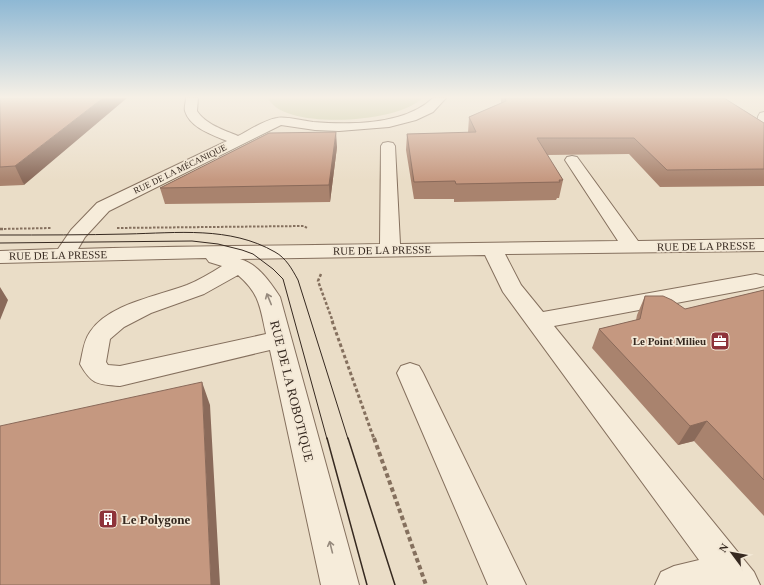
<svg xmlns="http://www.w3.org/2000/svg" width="764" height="585" font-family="Georgia,serif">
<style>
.green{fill:#c6c89c}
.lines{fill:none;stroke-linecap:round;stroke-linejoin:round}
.minor-casing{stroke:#85705e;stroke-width:2}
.path-far3{stroke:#85705e;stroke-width:2;stroke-dasharray:2.5 1.5;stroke-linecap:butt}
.path-far2{stroke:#85705e;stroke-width:2.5;stroke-dasharray:3 2;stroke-linecap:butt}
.path-far1{stroke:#85705e;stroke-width:3;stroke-dasharray:3.5 2.5;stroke-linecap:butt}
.path{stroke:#85705e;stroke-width:4;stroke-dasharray:4.5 3;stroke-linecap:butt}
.minor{fill:#f6ecda;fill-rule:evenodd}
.tram-far1{stroke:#362920;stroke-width:1}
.tram{stroke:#362920;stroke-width:1.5}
.wall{fill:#a9836e}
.shaded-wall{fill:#8a6a5a}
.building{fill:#c59880;stroke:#8a6a5a}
.oneway{stroke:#968a7d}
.labels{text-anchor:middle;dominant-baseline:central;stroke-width:3.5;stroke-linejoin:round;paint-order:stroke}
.far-street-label{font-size:9px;fill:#362920;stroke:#f3e8d6}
.street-label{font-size:11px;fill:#362920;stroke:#f3e8d6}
.poi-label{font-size:11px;font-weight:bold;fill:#362920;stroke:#f3e8d6;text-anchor:end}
.near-street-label{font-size:13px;fill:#362920;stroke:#f3e8d6}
.near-poi-label{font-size:13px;font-weight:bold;fill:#362920;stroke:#f3e8d6;text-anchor:start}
</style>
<rect width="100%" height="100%" fill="#eaddc7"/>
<!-- green -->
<path class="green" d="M268 98H422C400 123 283 131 268 98Z"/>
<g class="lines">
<!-- minor casing -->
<g class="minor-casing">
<path id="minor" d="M186 98H198L197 111C205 124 224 130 238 136 250 130 264 120 277 118 284 116 305 121 313 122 350 125 405 125 433 98H446L433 112 416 120 389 127 339 131 315 130 281 125 109 211 85 237 78 249C179 246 279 246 380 244L381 146 383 143 388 142 393 143 395 146 400 244 618 241 565 160 567 157 572 156 577 157 638 241 764 239V251L505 254 521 285 543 312 756 274 764 276V286L756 288 554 326 754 572 760 585H655L661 572 674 566 699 560 503 292 485 255 240 259C258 264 270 282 280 297L359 585H321L270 350 120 386C97 384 92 385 80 364 83 353 83 342 90 332 108 304 158 296 187 285 199 280 211 273 222 266L209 262 206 258 0 263V251L58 249 71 230 97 203 227 141C213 135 190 128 185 111 184 107 186 102 186 98ZM238 275C260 294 260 307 266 334L120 366 108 365 106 362 110 339 124 327 151 313 204 294Z
M764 112V126L759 125C757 121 757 117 760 113Z
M410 363 419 366 423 373 526 585H488L397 373 401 366Z"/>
</g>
<!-- path-far3 -->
<path class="path-far3" d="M117 228 304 226 307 228
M0 229 52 228"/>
<!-- path-far2 -->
<path class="path-far2" d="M0 229H4
M321 274 318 281 333 322"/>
<!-- path-far1 -->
<path class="path-far1" d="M332 321 374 439"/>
<!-- path -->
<path class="path" d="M374 438 426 585"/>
<!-- minor -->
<use href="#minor" class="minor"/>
<!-- tram-far1 -->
<path class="tram-far1" d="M0 235C42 235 85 235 127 234 177 233 230 226 275 252 286 258 292 269 298 280L348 439
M0 243 192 241 218 244 242 250 253 254 273 269 283 279 327 439"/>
<!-- tram -->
<path class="tram" d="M327 438 367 585
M348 438 395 585"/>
</g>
<!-- wall -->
<path class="wall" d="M0 98 24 185 0 186Z
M501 98H724L764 123V186L660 187 629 154 547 155 563 180 559 198H557L556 200 454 202V199H414L406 150 407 134 468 133 469 117 501 103Z
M337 147 330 202 165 204 160 188Z
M764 290V516L694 441 678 445 592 348 599 329 636 320 637 315 645 296 685 309Z"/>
<!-- shaded-wall -->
<path class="shaded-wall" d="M103 98H127L24 185 15 166Z
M336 132 337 147 330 202 329 185Z
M0 287 8 300 0 320Z
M202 382 210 405 220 585H211Z
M707 421 694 441 678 445 690 426Z"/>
<!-- building -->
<path class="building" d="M0 98H103L15 166 0 167Z
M505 98H724L764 123V169L667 170 634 138H537L563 180H559L560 182 456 184 455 181 414 182 407 134 476 132 469 117 506 101Z
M336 132 329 185 160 188 269 133Z
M764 290V480L707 421 690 426 599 329 640 319 645 296H663L672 300 685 309Z
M202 382 211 585H0V426Z"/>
<!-- one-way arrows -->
<defs><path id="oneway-shaft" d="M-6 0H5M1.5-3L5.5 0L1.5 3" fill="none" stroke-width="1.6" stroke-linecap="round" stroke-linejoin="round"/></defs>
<g class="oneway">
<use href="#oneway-shaft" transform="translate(269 299) rotate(-112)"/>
<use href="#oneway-shaft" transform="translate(331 547) rotate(-104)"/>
</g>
<!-- sky -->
<linearGradient id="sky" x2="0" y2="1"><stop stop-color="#8eb8d4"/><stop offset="0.54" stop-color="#f6f0e6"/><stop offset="1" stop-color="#f6f0e6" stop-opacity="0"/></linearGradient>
<rect width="764" height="180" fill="url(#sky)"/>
<!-- icons -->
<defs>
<g id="office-square" transform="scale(1)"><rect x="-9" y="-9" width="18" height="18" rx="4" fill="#8e333a" stroke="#f3e8d6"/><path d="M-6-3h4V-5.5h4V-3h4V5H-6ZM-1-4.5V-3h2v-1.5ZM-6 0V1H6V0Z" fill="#fff"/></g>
<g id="building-square" transform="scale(1)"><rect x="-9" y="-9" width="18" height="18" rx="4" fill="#8e333a" stroke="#f3e8d6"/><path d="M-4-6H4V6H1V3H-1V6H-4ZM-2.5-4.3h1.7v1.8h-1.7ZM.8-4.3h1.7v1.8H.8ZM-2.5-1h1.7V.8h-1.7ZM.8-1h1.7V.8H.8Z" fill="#fff"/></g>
</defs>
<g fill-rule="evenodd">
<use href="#office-square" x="720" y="341"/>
<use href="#building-square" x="108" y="519"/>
</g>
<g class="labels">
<!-- far-street labels -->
<g class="far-street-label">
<text transform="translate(180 169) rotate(-26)">RUE DE LA MÉCANIQUE</text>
</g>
<!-- street labels -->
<g class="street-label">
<text transform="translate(706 246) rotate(-1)">RUE DE LA PRESSE</text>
<text transform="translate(382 250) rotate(-1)">RUE DE LA PRESSE</text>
<text transform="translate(58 255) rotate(-1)">RUE DE LA PRESSE</text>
</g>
<!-- poi labels -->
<g class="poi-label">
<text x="706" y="341">Le Point Milieu</text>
</g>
<!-- near-street labels -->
<g class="near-street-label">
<text transform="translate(292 391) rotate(76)">RUE DE LA ROBOTIQUE</text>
</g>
<!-- near-poi labels -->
<g class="near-poi-label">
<text x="122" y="519">Le Polygone</text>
</g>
</g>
<!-- north arrow -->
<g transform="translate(732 553) rotate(302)" stroke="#f3e8d6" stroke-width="3" paint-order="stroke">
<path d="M0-3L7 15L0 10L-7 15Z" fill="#362920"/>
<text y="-6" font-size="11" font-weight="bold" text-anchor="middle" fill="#362920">N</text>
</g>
</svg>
